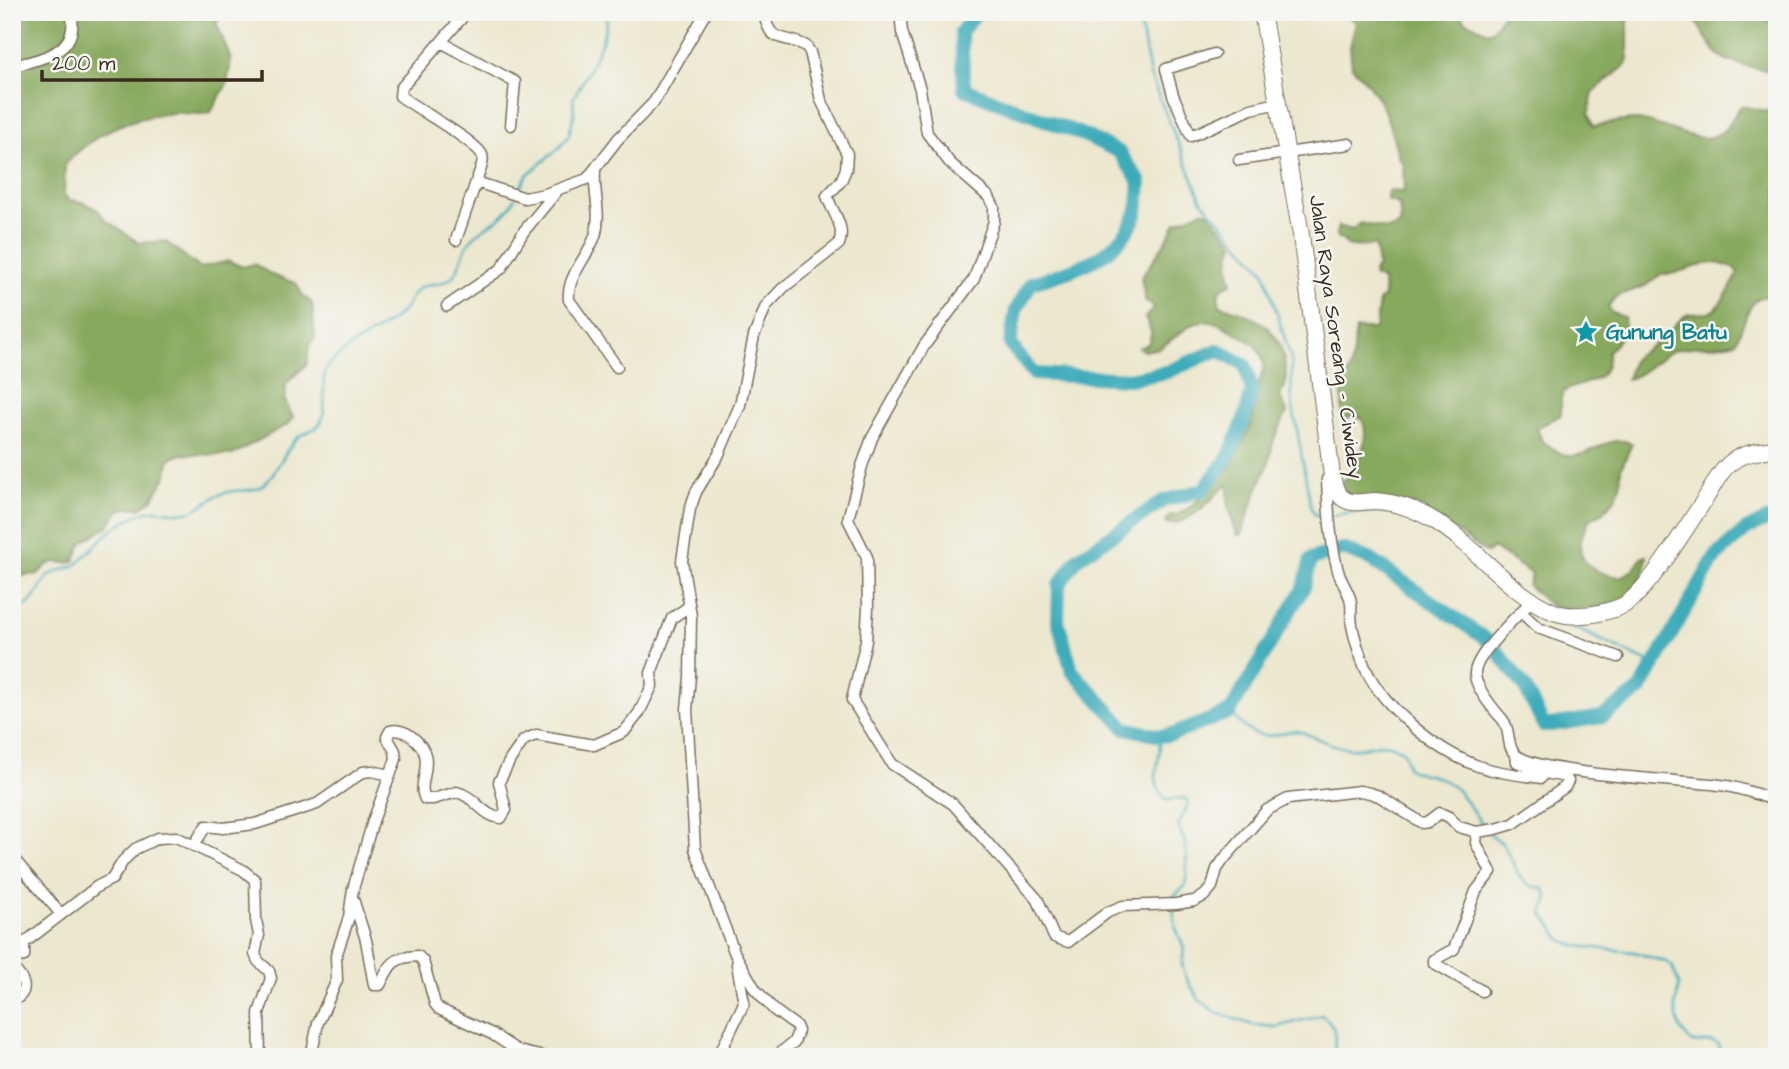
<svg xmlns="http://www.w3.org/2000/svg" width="1789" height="1069" font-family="'Architects Daughter',sans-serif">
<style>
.forest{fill:#87a95d;stroke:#616a3e;stroke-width:2}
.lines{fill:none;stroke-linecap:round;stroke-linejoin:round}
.stream{stroke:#3cabba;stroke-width:2.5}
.river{stroke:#3cabba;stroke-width:14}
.minor-casing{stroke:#796c5c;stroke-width:13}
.highway-casing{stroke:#796c5c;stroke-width:18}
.minor{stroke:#fff;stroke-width:10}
.highway{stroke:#fff;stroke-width:16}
.labels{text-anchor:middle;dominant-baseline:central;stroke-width:5;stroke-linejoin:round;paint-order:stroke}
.culture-label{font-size:21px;font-weight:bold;fill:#0d838f;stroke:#f6f6f2;text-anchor:start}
.street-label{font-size:21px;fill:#3b2a1e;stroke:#f6f6f2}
</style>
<rect width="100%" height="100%" fill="#f6f6f2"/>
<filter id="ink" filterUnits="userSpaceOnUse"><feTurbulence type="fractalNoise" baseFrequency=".0143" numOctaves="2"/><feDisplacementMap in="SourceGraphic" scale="14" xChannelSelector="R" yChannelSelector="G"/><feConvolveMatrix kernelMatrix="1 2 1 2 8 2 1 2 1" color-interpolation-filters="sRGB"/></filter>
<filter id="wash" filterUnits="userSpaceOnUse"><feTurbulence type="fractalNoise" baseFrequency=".00686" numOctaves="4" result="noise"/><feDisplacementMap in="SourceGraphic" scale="28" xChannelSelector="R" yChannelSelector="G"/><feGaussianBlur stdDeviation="1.57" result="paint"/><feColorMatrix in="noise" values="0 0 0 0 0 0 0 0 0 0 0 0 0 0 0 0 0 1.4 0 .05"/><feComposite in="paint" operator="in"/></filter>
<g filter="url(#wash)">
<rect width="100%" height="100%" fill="#ece7ce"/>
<!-- forest -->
<path class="forest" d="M12 12H228L216 22 231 60 227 84 211 112C198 117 185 111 172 113 126 118 96 132 65 164L64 195 69 200 82 202 98 210 106 220 139 243 165 241 200 268 229 261 243 267 254 264 274 276 296 283 303 296 312 303 315 337 309 346 307 364 286 384 285 401 293 417 290 423 232 455 183 454 173 457 169 460 167 475 151 501 140 508H125L119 511 107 527 83 542 74 561 68 563 54 562 47 565 38 574 12 577Z
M1343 12H1458L1465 21 1488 32 1494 29 1504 12 1523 14 1631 12 1628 21V59L1626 65 1593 92 1589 113 1593 126C1607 124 1623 120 1637 120 1660 121 1696 146 1717 135 1731 128 1732 116 1741 106L1777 113V302C1773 301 1770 298 1766 297 1749 293 1742 331 1736 342 1716 348 1694 344 1675 350 1657 356 1648 373 1627 379L1633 360 1638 355 1662 339 1682 318 1688 314 1709 313 1715 310 1729 291 1738 273 1734 268 1718 263 1705 264 1671 274H1661L1645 286 1617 296 1608 306 1612 313 1624 317C1626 331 1618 343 1608 351 1610 385 1584 380 1564 391L1561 398V415L1537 428 1542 441C1551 447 1561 456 1572 456 1591 456 1613 432 1632 444L1621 468 1620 487 1615 499 1602 513 1590 519C1569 553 1583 572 1620 577L1632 571 1643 557 1647 556 1645 570 1627 604 1597 609 1552 607 1528 586 1532 574 1493 548 1487 553 1433 516 1353 499 1338 488C1341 479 1348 479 1353 472 1362 458 1370 432 1361 417L1342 418V375L1350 372 1356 329H1373L1376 327 1379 300 1384 297 1383 280 1374 277 1373 273 1378 266 1375 245 1350 247 1336 235 1338 226 1352 230 1361 223 1389 230 1401 224 1399 204 1387 200 1388 191 1404 192 1403 164 1399 159C1389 119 1383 96 1352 67L1350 47 1356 22Z
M1689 12H1766L1771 25 1777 30V73C1761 67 1729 66 1718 54 1707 42 1699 25 1689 12Z
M1202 211H1207L1234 243C1228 258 1228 267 1232 283L1221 289 1218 296 1220 305C1254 316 1281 326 1285 366 1285 371 1287 377 1286 383 1285 388 1281 391 1280 397L1287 412 1273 442 1268 466 1259 485 1241 535H1237C1232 518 1226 505 1229 486L1226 485C1211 499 1188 528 1165 523L1170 515H1177L1192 506 1231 466 1252 422 1255 398 1264 366 1262 356 1254 344 1233 331 1218 323 1203 321 1191 325 1160 348 1144 351 1139 348 1148 344C1154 333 1150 328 1145 318L1153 308 1152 304 1146 303 1141 278 1166 241 1176 222Z"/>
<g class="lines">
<!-- stream -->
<path class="stream" d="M1138 12 1150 75 1202 201 1264 271 1291 359 1292 401 1311 508 1316 516 1327 515
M518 192 527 175 559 148 569 135 574 115 573 99 592 64 602 41 609 12
M1334 515C1360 510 1384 510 1410 517
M1416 519 1455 546 1478 566
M12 607C35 610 36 589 49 576 57 569 70 570 78 563 92 550 104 534 121 524 130 518 143 511 155 510 167 510 178 515 191 511 204 507 210 496 228 492 240 489 253 493 263 485 279 471 283 452 297 438 305 431 318 431 322 420 329 402 317 379 330 364 348 343 382 332 403 311 410 303 411 292 422 287 432 282 442 286 451 278 462 268 461 252 470 241 485 223 503 223 515 198
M1535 611C1549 622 1566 625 1581 631 1606 642 1629 654 1654 664
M1230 712C1242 727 1254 739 1275 735 1285 733 1291 729 1301 732 1316 737 1332 747 1347 748 1374 751 1378 735 1404 752L1408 768C1419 775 1433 774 1445 781 1462 790 1472 812 1485 828
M1159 736C1165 761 1144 778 1167 800L1184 798 1189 802 1178 826 1186 845 1187 873 1185 886 1172 898V901
M1489 833 1503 844 1521 879 1531 886 1544 889 1548 897 1543 914 1562 940 1576 946 1634 952 1666 962 1672 966 1679 984 1675 1008 1680 1029 1692 1043 1713 1042 1719 1045 1722 1057
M1173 908 1176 928 1184 948 1182 966 1188 981 1199 999 1215 1012 1253 1025 1277 1027 1322 1015C1338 1026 1336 1040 1333 1057"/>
<!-- river -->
<path class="river" d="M977 12 961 32 964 89 1086 136 1119 152 1140 182C1139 192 1139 205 1136 214 1120 258 1071 271 1031 283L1016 310 1010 344 1034 374 1129 379 1167 372 1218 350 1245 365 1252 390 1244 420 1229 456 1203 490 1163 501 1078 558 1059 585 1058 621 1072 671 1125 728 1159 736 1174 734 1230 712 1304 587 1311 559 1343 549 1370 559 1490 642 1524 686 1544 726 1602 717 1640 690 1715 557 1747 529 1769 519 1777 520"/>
</g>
</g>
<g filter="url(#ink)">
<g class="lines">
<!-- minor casing -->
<g class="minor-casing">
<path id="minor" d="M467 12 401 88 400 96C414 107 477 142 482 155 485 161 478 175 476 182L525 198 545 194 587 179 618 139 654 102 706 12
M764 12C769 45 783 34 806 46L810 52 821 100 847 154 846 169 841 181 827 196C832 212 846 226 839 244L783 288 766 306 754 336 740 405 718 456 696 492 690 509 682 561 691 616 690 677 687 709 695 849 735 954 755 989 774 1010 796 1026 798 1031 794 1042 775 1057
M900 12 902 32 920 89 927 133 950 163 989 197 994 207V221L974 279 924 346 872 438 862 466 848 519 867 557 868 608 866 641 852 700 892 764 953 804 1038 900 1054 937 1068 942 1108 912 1123 906 1176 904 1194 901 1204 896 1212 887 1217 869 1224 859 1267 810 1288 799 1360 791 1370 793 1379 796 1422 823 1428 822 1440 813 1449 817 1459 827 1477 832 1496 829 1513 824 1565 787 1568 781 1565 777 1541 772 1517 762 1516 755
M441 42 515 82 511 125
M1214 54 1166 69 1173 95 1191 136 1251 109 1278 103
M12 66C33 61 68 56 72 29 73 24 72 18 72 12
M1239 160 1349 144
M595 171C593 193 602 213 595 236 588 257 566 277 569 300L617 367
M456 240 476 182
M447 306 501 269 524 231 557 191
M1330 477 1327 479C1328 510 1330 544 1339 574 1342 582 1347 590 1350 598 1353 608 1350 616 1352 625 1354 636 1358 649 1362 660 1377 703 1436 751 1478 766 1497 773 1520 775 1541 778
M1532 600C1519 615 1473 656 1475 675 1476 688 1494 710 1503 720 1511 730 1506 746 1515 754 1537 775 1684 780 1720 785 1740 787 1758 795 1777 801
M1521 612 1538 628 1618 657
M1477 832 1476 843 1491 872 1476 891 1454 949 1434 960V963L1482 991
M194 845 206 826 223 828 255 824 317 804 363 772 372 771 390 775
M12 857 61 914
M353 899 366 940 374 985H380C390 965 392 957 418 956L423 961 435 1004 439 1009 492 1034 518 1051 544 1057
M12 958 24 956V943L98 886 112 879 123 861 135 849 158 838 176 837 243 870 255 880 256 920 259 935 255 954 258 961 269 971 271 978 259 1013 260 1057
M12 967C24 979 31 992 12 1001
M311 1057 318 1023 337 980 336 956 349 917 353 889 373 821 396 759 395 751 387 737 390 731C397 729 404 731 411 736 441 758 415 781 425 799H433L457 792C476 797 482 816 501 818L506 810 499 782 510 760 524 740 536 735 594 745 624 732 639 713 652 686 651 673 672 618 688 607
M718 1057 744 1003 737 964"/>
</g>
<!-- highway casing -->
<g class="highway-casing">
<path id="highway" d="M1262 12 1301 235 1332 476C1334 486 1337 497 1348 501 1356 504 1366 501 1375 501 1395 502 1417 510 1435 521 1478 547 1509 595 1557 613 1569 617 1581 615 1594 614 1604 612 1615 610 1624 605 1648 592 1690 521 1707 496 1715 483 1722 467 1736 459 1747 452 1764 451 1777 448"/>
</g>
<!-- minor -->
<use href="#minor" class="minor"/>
<!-- highway -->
<use href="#highway" class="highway"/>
</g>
</g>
<!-- icons -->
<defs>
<g id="sight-bare" transform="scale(1.89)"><path d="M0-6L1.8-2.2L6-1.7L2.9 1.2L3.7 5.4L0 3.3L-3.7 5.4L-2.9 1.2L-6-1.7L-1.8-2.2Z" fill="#0f9aa8" stroke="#f6f6f2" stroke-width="2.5" paint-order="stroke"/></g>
</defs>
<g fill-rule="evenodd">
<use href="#sight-bare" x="1586" y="332"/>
</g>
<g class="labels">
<!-- culture labels -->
<g class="culture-label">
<text x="1606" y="332">Gunung Batu</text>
</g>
<!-- street labels -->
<g class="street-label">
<text transform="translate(1336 337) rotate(82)">Jalan Raya Soreang - Ciwidey</text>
</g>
</g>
<!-- margin -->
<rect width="1789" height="1069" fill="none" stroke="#f6f6f2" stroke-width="42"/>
<!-- scale -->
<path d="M42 70v10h220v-10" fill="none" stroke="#3b2a1e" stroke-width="3.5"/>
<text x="52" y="70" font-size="21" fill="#3b2a1e" stroke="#f6f6f2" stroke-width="5" paint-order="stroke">200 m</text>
</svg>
